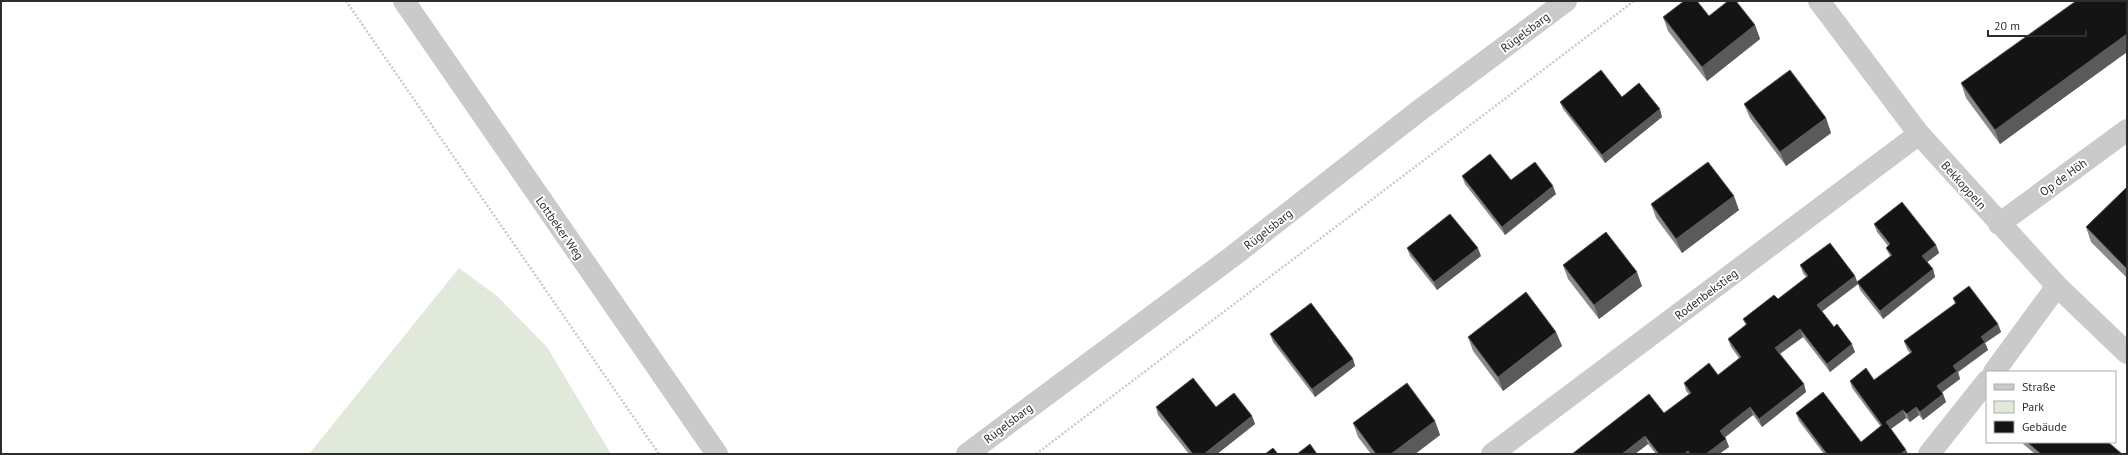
<svg xmlns="http://www.w3.org/2000/svg" width="2128" height="455" font-family="'PT Sans',sans-serif">
<style>
.green{fill:#e1e9db}
.lines{fill:none;stroke-linecap:round;stroke-linejoin:round}
.path{stroke:#cacaca;stroke-width:2.5;stroke-dasharray:2 2;stroke-linecap:butt}
.minor{stroke:#cacaca;stroke-width:22}
.wall{fill:#8a8a8a}
.shaded-wall{fill:#5a5a5a}
.building{fill:#141414;stroke:#5a5a5a}
.labels{text-anchor:middle;dominant-baseline:central;stroke-width:4;stroke-linejoin:round;paint-order:stroke}
.street-label{font-size:12px;fill:#2d2d2d;stroke:#fff}
</style>
<rect width="100%" height="100%" fill="#fff"/>
<!-- green -->
<path class="green" d="M459 268 497 296 547 347 611 454H309Z"/>
<g class="lines">
<!-- path -->
<path class="path" d="M346 1 659 454
M1036 454 1634 1"/>
<!-- minor -->
<path class="minor" d="M404 1 717 454
M1819 1 1919 134 2057 286 2127 353
M1999 224 2127 130
M1994 372 2057 286
M967 454 1233 256 1420 110 1566 1
M1492 454 1919 134
M1929 454 1987 381"/>
</g>
<!-- wall -->
<path class="wall" d="M2127 1V52L2000 144 1966 98 1961 83Z
M1663 17 1755 25 1760 39 1707 81 1668 31Z
M1560 102 1662 117 1605 163 1563 109Z
M1744 104 1826 118 1831 133 1786 166 1750 118Z
M1462 176 1511 180 1556 194 1505 235 1465 184Z
M2127 187V278L2091 242 2086 227Z
M1651 204 1739 210 1682 253 1656 218Z
M1874 224 1936 245 1939 253 1927 262 1933 269 1935 277 1883 319 1860 290 1858 284 1822 311 1834 327 1855 352 1830 372 1803 337 1780 354 1804 384 1806 392 1762 427 1753 415 1725 437 1729 447 1719 454H1656L1648 444 1635 454H1572L1664 413 1689 394 1686 391 1684 383 1718 375 1739 358 1731 347 1728 339 1746 326 1743 319 1778 299 1806 277 1803 273 1800 265 1855 276 1857 282 1890 256 1886 248 1888 246 1877 232Z
M1407 248 1481 256 1437 290 1410 256Z
M1563 265 1642 286 1599 319 1568 279Z
M1953 298 1998 324 2001 332 1985 343 1988 350 1958 372 1960 379 1942 392 1943 394 1946 402 1923 420 1919 415 1910 422 1906 418 1891 429 1908 454H1824L1799 421 1796 413 1861 442 1881 427 1852 388 1850 381 1874 380 1910 353 1907 349 1904 341 1955 304Z
M1556 332 1562 346 1503 391 1473 351 1468 337Z
M1270 334 1353 359 1355 366 1315 397 1273 342Z
M1156 407H1216L1252 416 1255 424 1217 454H1189L1158 415Z
M1435 421 1440 435 1415 454H1371L1358 437 1353 423Z
M2021 442H2108L2122 454H2035Z"/>
<!-- shaded-wall -->
<path class="shaded-wall" d="M1755 25 1760 39 1707 81 1702 67Z
M2127 34V52L2000 144 1995 130Z
M1660 109 1662 117 1605 163 1602 155Z
M1826 118 1831 133 1786 166 1780 152Z
M1553 186 1556 194 1505 235 1502 227Z
M1734 196 1739 210 1682 253 1676 239Z
M1936 245 1939 253 1925 264 1922 256Z
M1478 248 1481 256 1437 290 1434 282Z
M1933 269 1935 277 1883 319 1880 311Z
M1637 272 1642 286 1599 319 1594 305Z
M1855 276 1858 284 1820 313 1817 305Z
M1998 324 2001 332 1985 343 1988 350 1958 372 1960 379 1940 394 1937 386 1953 366 1981 337Z
M1800 329 1803 337 1778 355 1775 348Z
M1556 332 1562 346 1503 391 1498 377Z
M1852 344 1855 352 1830 372 1827 364Z
M1353 359 1355 366 1315 397 1312 389Z
M1804 384 1806 392 1762 427 1759 419Z
M1943 394 1946 402 1923 420 1920 412Z
M1750 407 1753 415 1723 439 1720 431Z
M1916 407 1919 415 1910 422 1907 414Z
M1903 410 1906 418 1889 430 1886 422Z
M1252 416 1255 424 1217 454H1204Z
M1435 421 1440 435 1415 454H1391Z
M1645 436 1648 444 1635 454H1622Z
M1726 439 1729 447 1719 454H1706Z
M1906 450 1908 454H1900Z
M1688 451 1689 454H1684Z"/>
<!-- building -->
<path class="building" d="M1684 1H1697L1709 16 1728 1H1736L1755 25 1702 67 1663 17Z
M2076 1H2127V34L1995 130 1961 83Z
M1601 70 1622 97 1639 83 1660 109 1602 155 1560 102Z
M1790 70 1826 118 1780 152 1744 104Z
M1490 154 1511 180 1535 162 1553 186 1502 227 1462 176Z
M1708 162 1734 196 1676 239 1651 204Z
M2127 187V269L2086 227Z
M1902 202 1936 245 1922 256 1933 269 1880 311 1857 282 1892 255 1886 248 1890 244 1874 224Z
M1450 214 1478 248 1434 282 1407 248Z
M1606 232 1637 272 1594 305 1563 265Z
M1830 243 1855 276 1817 305 1834 327 1837 324 1852 344 1827 364 1800 329 1775 348 1804 384 1759 419 1750 407 1720 431 1726 439 1706 454H1690L1688 451 1684 454H1659L1645 436 1622 454H1572L1649 394 1664 413 1691 393 1684 383 1709 363 1718 375 1741 357 1728 339 1747 324 1743 319 1774 295 1778 299 1808 276 1800 265Z
M1969 286 1998 324 1981 337 1985 342 1953 366 1957 371 1937 386 1943 394 1920 412 1916 407 1907 414 1903 410 1886 422 1906 450 1900 454H1827L1796 413 1823 392 1861 442 1882 425 1850 381 1866 368 1874 380 1912 352 1904 341 1956 303 1953 298Z
M1526 292 1556 332 1498 377 1468 337Z
M1311 303 1353 359 1312 389 1270 334Z
M1193 378 1216 407 1234 393 1252 416 1204 454H1193L1156 407Z
M1407 383 1435 421 1391 454H1376L1353 423Z
M2027 442H2108L2122 454H2041Z
M1310 444 1317 454H1297Z
M1273 448 1278 454H1265Z"/>
<g class="labels">
<!-- street labels -->
<g class="street-label">
<text transform="translate(1525 32) rotate(-37)">Rügelsbarg</text>
<text transform="translate(2063 177) rotate(-36)">Op de Höh</text>
<text transform="translate(1964 185) rotate(48)">Bekkoppeln</text>
<text transform="translate(560 228) rotate(55)">Lottbeker Weg</text>
<text transform="translate(1268 229) rotate(-38)">Rügelsbarg</text>
<text transform="translate(1706 294) rotate(-37)">Rodenbekstieg</text>
<text transform="translate(1008 423) rotate(-37)">Rügelsbarg</text>
</g>
</g>
<!-- border -->
<rect width="2128" height="455" fill="none" stroke="#2d2d2d" stroke-width="4"/>
<!-- legend -->
<rect x="1986" y="371" width="130" height="72" fill="#ffffff" stroke="#ababab"/>
<rect x="1994" y="384" width="20" height="6" fill="#cacaca" stroke="#ababab"/>
<text x="2022" y="391" font-size="12" fill="#2d2d2d">Straße</text>
<rect x="1994" y="401" width="20" height="12" fill="#e1e9db" stroke="#ababab"/>
<text x="2022" y="411" font-size="12" fill="#2d2d2d">Park</text>
<rect x="1994" y="421" width="20" height="12" fill="#141414" stroke="#ababab"/>
<text x="2022" y="431" font-size="12" fill="#2d2d2d">Gebäude</text>
<!-- scale -->
<path d="M1988 30v6h98v-6" fill="none" stroke="#2d2d2d" stroke-width="2"/>
<text x="1994" y="30" font-size="12" fill="#2d2d2d" stroke="#ffffff" stroke-width="3" paint-order="stroke">20 m</text>
</svg>
